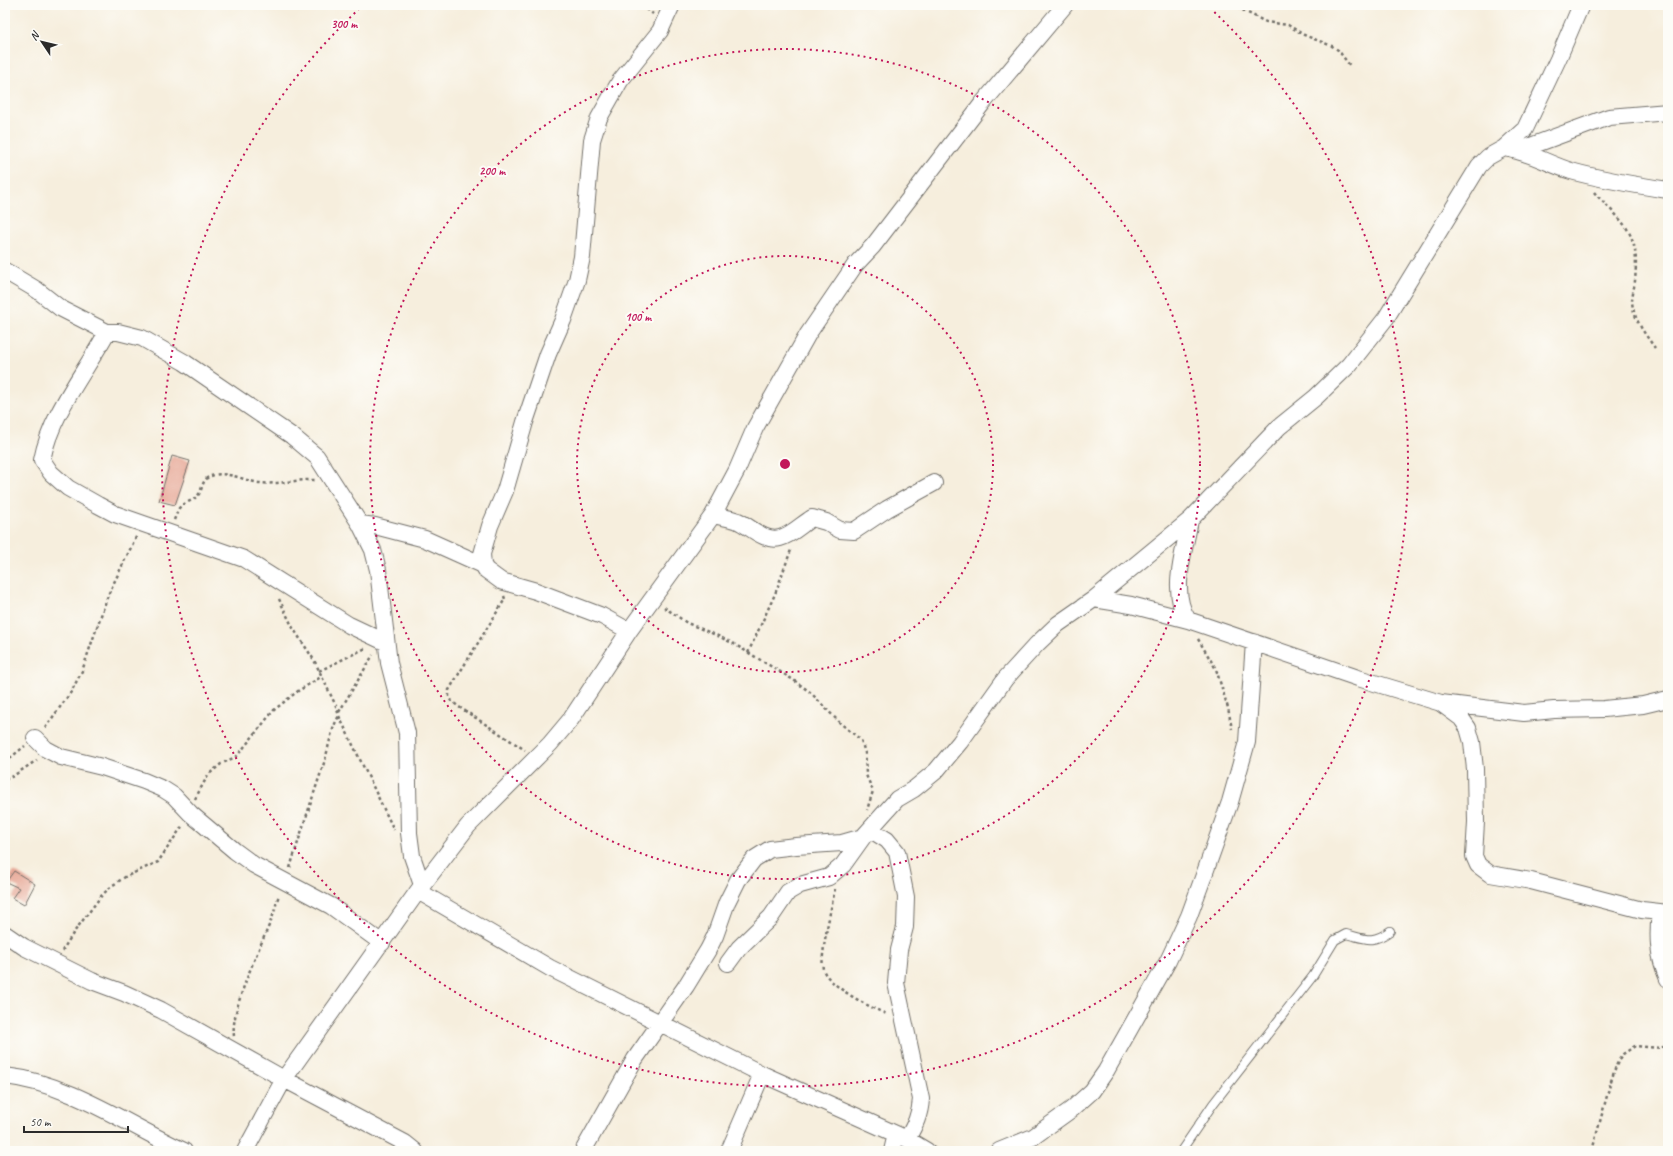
<svg xmlns="http://www.w3.org/2000/svg" width="1673" height="1156" font-family="Caveat,sans-serif">
<style>
.building{fill:#e5a08e}
.lines{fill:none;stroke-linecap:round;stroke-linejoin:round}
.lane-casing{stroke:#726f69;stroke-width:10}
.street-casing{stroke:#726f69;stroke-width:18}
.path{stroke:#726f69;stroke-width:2.5;stroke-dasharray:3 3;stroke-linecap:butt}
.lane{stroke:#fff;stroke-width:8}
.street{stroke:#fff;stroke-width:16}
.ring{fill:none;stroke:#c2185b;stroke-width:2;stroke-dasharray:2 4}
.centre{fill:#c2185b;stroke:#fdfcf7;stroke-width:2}
.ring-label{font-size:12px;text-anchor:middle;font-weight:bold;fill:#c2185b;stroke:#fdfcf7;stroke-width:4;stroke-linejoin:round;paint-order:stroke}
</style>
<rect width="100%" height="100%" fill="#fdfcf7"/>
<filter id="ink" filterUnits="userSpaceOnUse"><feTurbulence type="fractalNoise" baseFrequency=".025" numOctaves="2"/><feDisplacementMap in="SourceGraphic" scale="8" xChannelSelector="R" yChannelSelector="G"/><feConvolveMatrix kernelMatrix="1 2 1 2 8 2 1 2 1" color-interpolation-filters="sRGB"/></filter>
<filter id="wash" filterUnits="userSpaceOnUse"><feTurbulence type="fractalNoise" baseFrequency=".012" numOctaves="4" result="noise"/><feDisplacementMap in="SourceGraphic" scale="16" xChannelSelector="R" yChannelSelector="G"/><feGaussianBlur stdDeviation="0.9" result="paint"/><feColorMatrix in="noise" values="0 0 0 0 0 0 0 0 0 0 0 0 0 0 0 0 0 1.4 0 .05"/><feComposite in="paint" operator="in"/></filter>
<g filter="url(#wash)">
<rect width="100%" height="100%" fill="#f6eedd"/>
<g id="blocks">
<!-- building -->
<path class="building" d="M172 456 190 461 175 505 159 501Z
M14 871 35 884 24 905 12 898 19 888 6 882Z"/>
</g>
</g>
<g filter="url(#ink)">
<use href="#blocks" fill-opacity="0" stroke="#726f69" stroke-width="1"/>
<g class="lines">
<!-- lane casing -->
<g class="lane-casing">
<path id="lane" d="M1181 1151 1213 1104 1313 976 1335 940 1346 934C1366 939 1372 944 1390 931"/>
</g>
<!-- street casing -->
<g class="street-casing">
<path id="street" d="M1504 148C1528 151 1548 164 1571 171 1603 180 1635 185 1668 190
M1520 150 1609 117 1668 112
M5 271 37 290 60 308 107 332C85 373 51 413 42 460L51 473 68 488 98 505 115 514 244 559 349 625 385 642
M107 332H118L142 338 184 362 292 436 317 457 360 524 373 550 378 570 389 663 407 733 409 833 412 856 422 885
M713 515C721 517 730 518 738 521 751 527 764 542 780 538 792 535 802 524 812 518L826 522 840 530 854 531 887 509 934 483
M360 524 375 526 425 539 483 565
M1094 599 1131 605 1188 620 1358 678 1441 703 1524 713 1554 710 1604 709 1643 705 1668 699
M1188 620C1169 592 1185 550 1190 520
M629 631 602 616 536 591 501 581 486 570 483 565 482 554 490 526 505 491 525 422 548 354 563 320 577 280 582 257 592 140 599 118 620 81 660 31 672 5
M1442 704 1461 718 1468 728 1472 742 1475 769 1476 822 1474 856 1478 865 1490 874 1531 881 1642 910 1668 913
M35 738 46 749 61 757 102 767 144 781 163 789 174 796 191 814 235 851 254 865 331 906 382 943
M871 830 887 840 897 852 906 897 905 927 899 950 896 983 921 1099C920 1115 915 1125 907 1139
M418 891 550 968 762 1074 907 1139 927 1151
M1660 912C1657 937 1658 956 1668 979
M5 934 24 947 92 981 124 993 161 1010 284 1079 405 1143 415 1151
M728 963 739 948 771 917 788 892 800 885 829 877 843 865 863 837
M5 1076C69 1083 126 1124 184 1151
M245 1151 284 1079 418 891 468 826 550 744 571 719 629 631 713 515 737 470 755 428 808 334 855 265 873 246 982 104 1065 5
M583 1151 635 1059 686 986 708 950 715 936 727 902 738 880 754 859 770 849 796 846 842 843 863 837 897 799 914 789 936 771 960 742 1005 679 1037 644 1058 624 1094 599 1190 520 1279 427 1316 397 1349 365 1386 318 1479 166 1488 157 1504 148 1525 129 1558 59 1581 5
M729 1151 762 1074
M892 1151 896 1134
M999 1151 1033 1137 1072 1109 1092 1091 1106 1071 1168 961 1189 916 1204 875 1230 802 1247 742 1254 642"/>
</g>
<!-- path -->
<path class="path" d="M642 5 653 14
M1232 5 1266 22 1288 25 1304 35 1332 46 1338 50 1351 67
M1594 192C1607 208 1627 221 1633 242 1637 253 1636 269 1635 281 1634 288 1632 296 1632 302 1634 320 1645 334 1655 348
M174 520 179 508C185 502 194 501 199 494 202 490 202 482 207 478 223 468 244 481 260 483 278 485 297 479 315 480
M504 596 505 599 449 690V699L459 707 525 750
M279 599 293 628 314 660 336 706 339 716 394 830
M664 607 687 623 716 635 734 644 792 679 810 692 840 723 861 740 865 753 866 775 873 791 867 810
M1198 639 1216 669 1228 708 1232 729
M748 653 775 594 791 550
M319 671 366 648
M339 712 373 655
M45 728 71 692 82 671 108 595 137 535
M5 762 25 746
M5 778H10L37 760
M195 799 208 775 221 764 237 756 274 710 298 691 321 677
M290 868C301 832 313 796 325 760 329 746 331 729 339 716
M835 889C832 905 820 955 823 969 827 985 872 1009 887 1014
M62 951 74 932 102 895 113 885 125 877 158 862 183 825
M234 1036C230 1008 261 946 272 918 275 911 276 903 279 895
M1592 1151 1611 1081 1618 1060 1623 1054 1635 1046 1661 1048 1668 1045"/>
<!-- lane -->
<use href="#lane" class="lane"/>
<!-- street -->
<use href="#street" class="street"/>
</g>
</g>
<!-- distance rings -->
<g class="ring">
<circle cx="785" cy="464" r="208"/>
<circle cx="785" cy="464" r="415"/>
<path d="M1210 8A623 623 0 1 1 360 8"/>
</g>
<circle cx="785" cy="464" r="6" class="centre"/>
<g class="ring-label">
<text x="344" y="28">300 m</text>
<text x="492" y="175">200 m</text>
<text x="638" y="321">100 m</text>
</g>
<!-- margin -->
<rect width="1673" height="1156" fill="none" stroke="#fdfcf7" stroke-width="20"/>
<!-- north arrow -->
<g transform="translate(42 42) rotate(305)" stroke="#fdfcf7" stroke-width="3" paint-order="stroke">
<path d="M0-3L7 15L0 10L-7 15Z" fill="#2b2b2b"/>
<text y="-6" font-size="11" font-weight="bold" text-anchor="middle" fill="#2b2b2b">N</text>
</g>
<!-- scale -->
<path d="M24 1126v6h104v-6" fill="none" stroke="#2b2b2b" stroke-width="2"/>
<text x="30" y="1126" font-size="12" fill="#2b2b2b" stroke="#fdfcf7" stroke-width="3" paint-order="stroke">50 m</text>
</svg>
